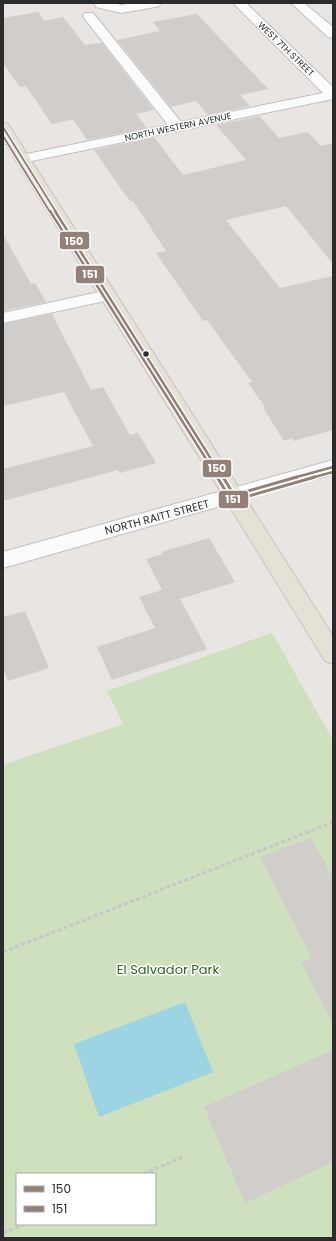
<svg xmlns="http://www.w3.org/2000/svg" width="336" height="1241" font-family="Poppins,sans-serif">
<style>
.green{fill:#cee0be;fill-rule:evenodd}
.water{fill:#9cd4e3}
.building{fill:#d0cdcb}
.lines{fill:none;stroke-linecap:round;stroke-linejoin:round}
.minor-casing{stroke:#c1c0c0;stroke-width:2}
.major-casing{stroke:#c5c3c2;stroke-width:2}
.path{stroke:#c6c6c6;stroke-width:3;stroke-dasharray:4 2.5;stroke-linecap:butt}
.minor{fill:#fcfbfb;fill-rule:evenodd}
.major{fill:#e5e1d6;fill-rule:evenodd}
.bus-1-far2-casing{stroke:#fff;stroke-width:4}
.bus-1-far1-casing{stroke:#fff;stroke-width:5}
.bus-1-casing{stroke:#fff;stroke-width:6}
.bus-2-far2-casing{stroke:#fff;stroke-width:4}
.bus-2-far1-casing{stroke:#fff;stroke-width:5}
.bus-2-casing{stroke:#fff;stroke-width:6}
.bus-1-far2{stroke:#938177;stroke-width:2}
.bus-1-far1{stroke:#938177;stroke-width:2.5}
.bus-1{stroke:#938177;stroke-width:3}
.bus-2-far2{stroke:#938177;stroke-width:2}
.bus-2-far1{stroke:#938177;stroke-width:2.5}
.bus-2{stroke:#938177;stroke-width:3}
.bus-dot{fill:#2b2b2b;stroke:#fff;stroke-width:1.5}
.labels{text-anchor:middle;dominant-baseline:central;stroke-width:3;stroke-linejoin:round;paint-order:stroke}
.far-street-label{font-size:9px;fill:#2b2b2b;stroke:#fff}
.street-label{font-size:11px;fill:#2b2b2b;stroke:#fff}
.near-park-label{font-size:13px;fill:#326122;stroke:#fff}
.line-badge{stroke:#fff;stroke-width:1.5}
.badge-label{font-size:11px;text-anchor:middle;font-weight:bold;fill:#fff}
</style>
<rect width="100%" height="100%" fill="#e8e5e2"/>
<!-- green -->
<path class="green" d="M272 633 333 740V1238H3V765L123 724 107 691ZM17 1174H155V1224H17Z"/>
<!-- water -->
<path class="water" d="M185 1002 213 1072 99 1117 74 1044Z"/>
<!-- building -->
<path class="building" d="M38 12 44 21 63 17 85 45 102 43 154 110 136 114 147 128 87 140 73 119 52 124 26 86 20 87 3 63V18Z
M197 14 268 89 240 95 250 106 208 115 196 101 171 107 117 40 160 31 153 22Z
M259 116 279 138 308 132 321 146 333 143V264L286 206 226 220 280 288 333 276V430L293 441 292 438 284 441 263 408 265 407 248 383 252 382 207 320 203 321 156 253 166 251 133 201 131 202 114 179 94 150 154 137 183 175 246 160 216 125Z
M3 234 31 284 35 283 46 302 3 311Z
M52 314 91 390 103 387 130 435 138 433 156 463 120 473 118 470 3 501V469L93 446 64 392 3 406V324Z
M209 538 235 582 180 599 207 649 112 680 97 647 155 628 139 597 162 590 146 559 163 554 161 552Z
M25 611 49 668 8 681 3 668V617Z
M311 838 333 878V1024L301 962 312 958 260 857Z
M333 1050V1162L245 1203 204 1107Z"/>
<g class="lines">
<!-- minor casing -->
<g class="minor-casing">
<path id="minor" d="M94 3H112L121 5 134 3H161L159 6 155 7 121 13 96 7Z
M233 3H246L333 87V99L22 163 17 162 15 159 17 156 22 155 168 125 85 19 83 16 85 13H93L181 122 323 93Z
M291 3H304L333 27V38L328 37Z
M108 290 114 291 116 295 114 299 3 323V313Z
M333 460V474L3 568V552Z"/>
</g>
<!-- major casing -->
<g class="major-casing">
<path id="major" d="M3 123 8 124 10 127 333 636V664L325 661 3 139Z"/>
</g>
<!-- path -->
<path class="path" d="M3 952 333 822
M143 1174 183 1157
M3 1233 25 1224"/>
<!-- minor -->
<use href="#minor" class="minor"/>
<!-- major -->
<use href="#major" class="major"/>
<!-- bus-1-far2 casing -->
<g class="bus-1-far2-casing">
<path id="bus-1-far2" d="M3 127 56 212"/>
</g>
<!-- bus-1-far1 casing -->
<g class="bus-1-far1-casing">
<path id="bus-1-far1" d="M55 211 223 478
M293 478 333 467"/>
</g>
<!-- bus-1 casing -->
<g class="bus-1-casing">
<path id="bus-1" d="M223 477 234 495 297 477"/>
</g>
<!-- bus-2-far2 casing -->
<g class="bus-2-far2-casing">
<path id="bus-2-far2" d="M3 136 50 212"/>
</g>
<!-- bus-2-far1 casing -->
<g class="bus-2-far1-casing">
<path id="bus-2-far1" d="M50 211 218 478
M311 478 333 472"/>
</g>
<!-- bus-2 casing -->
<g class="bus-2-casing">
<path id="bus-2" d="M217 477 230 498 235 500 315 477"/>
</g>
<!-- bus-1-far2 -->
<use href="#bus-1-far2" class="bus-1-far2"/>
<!-- bus-1-far1 -->
<use href="#bus-1-far1" class="bus-1-far1"/>
<!-- bus-1 -->
<use href="#bus-1" class="bus-1"/>
<!-- bus-2-far2 -->
<use href="#bus-2-far2" class="bus-2-far2"/>
<!-- bus-2-far1 -->
<use href="#bus-2-far1" class="bus-2-far1"/>
<!-- bus-2 -->
<use href="#bus-2" class="bus-2"/>
</g>
<!-- markers -->
<circle class="bus-dot" cx="146" cy="354" r="3.5"/>
<g class="labels">
<!-- far-street labels -->
<g class="far-street-label">
<text transform="translate(286 49) rotate(44)">WEST 7TH STREET</text>
<text transform="translate(178 127) rotate(-12)">NORTH WESTERN AVENUE</text>
</g>
<!-- street labels -->
<g class="street-label">
<text transform="translate(157 517) rotate(-15)">NORTH RAITT STREET</text>
</g>
<!-- near-park labels -->
<g class="near-park-label">
<text x="168" y="969">El Salvador Park</text>
</g>
</g>
<g class="line-badge">
<rect x="59" y="231" width="31" height="19" rx="4" fill="#938177"/>
<rect x="75" y="265" width="30" height="19" rx="4" fill="#938177"/>
<rect x="202" y="459" width="30" height="19" rx="4" fill="#938177"/>
<rect x="218" y="490" width="31" height="19" rx="4" fill="#938177"/>
</g>
<g class="badge-label">
<text x="74" y="245">150</text>
<text x="90" y="278">151</text>
<text x="217" y="472">150</text>
<text x="233" y="503">151</text>
</g>
<!-- border -->
<rect width="336" height="1241" fill="none" stroke="#2b2b2b" stroke-width="8"/>
<!-- legend -->
<rect x="16" y="1173" width="140" height="52" fill="#ffffff" stroke="#aaaaaa"/>
<rect x="24" y="1186" width="20" height="6" fill="#938177" stroke="#aaaaaa"/>
<text x="52" y="1193" font-size="12" fill="#2b2b2b">150</text>
<rect x="24" y="1206" width="20" height="6" fill="#938177" stroke="#aaaaaa"/>
<text x="52" y="1213" font-size="12" fill="#2b2b2b">151</text>
</svg>
